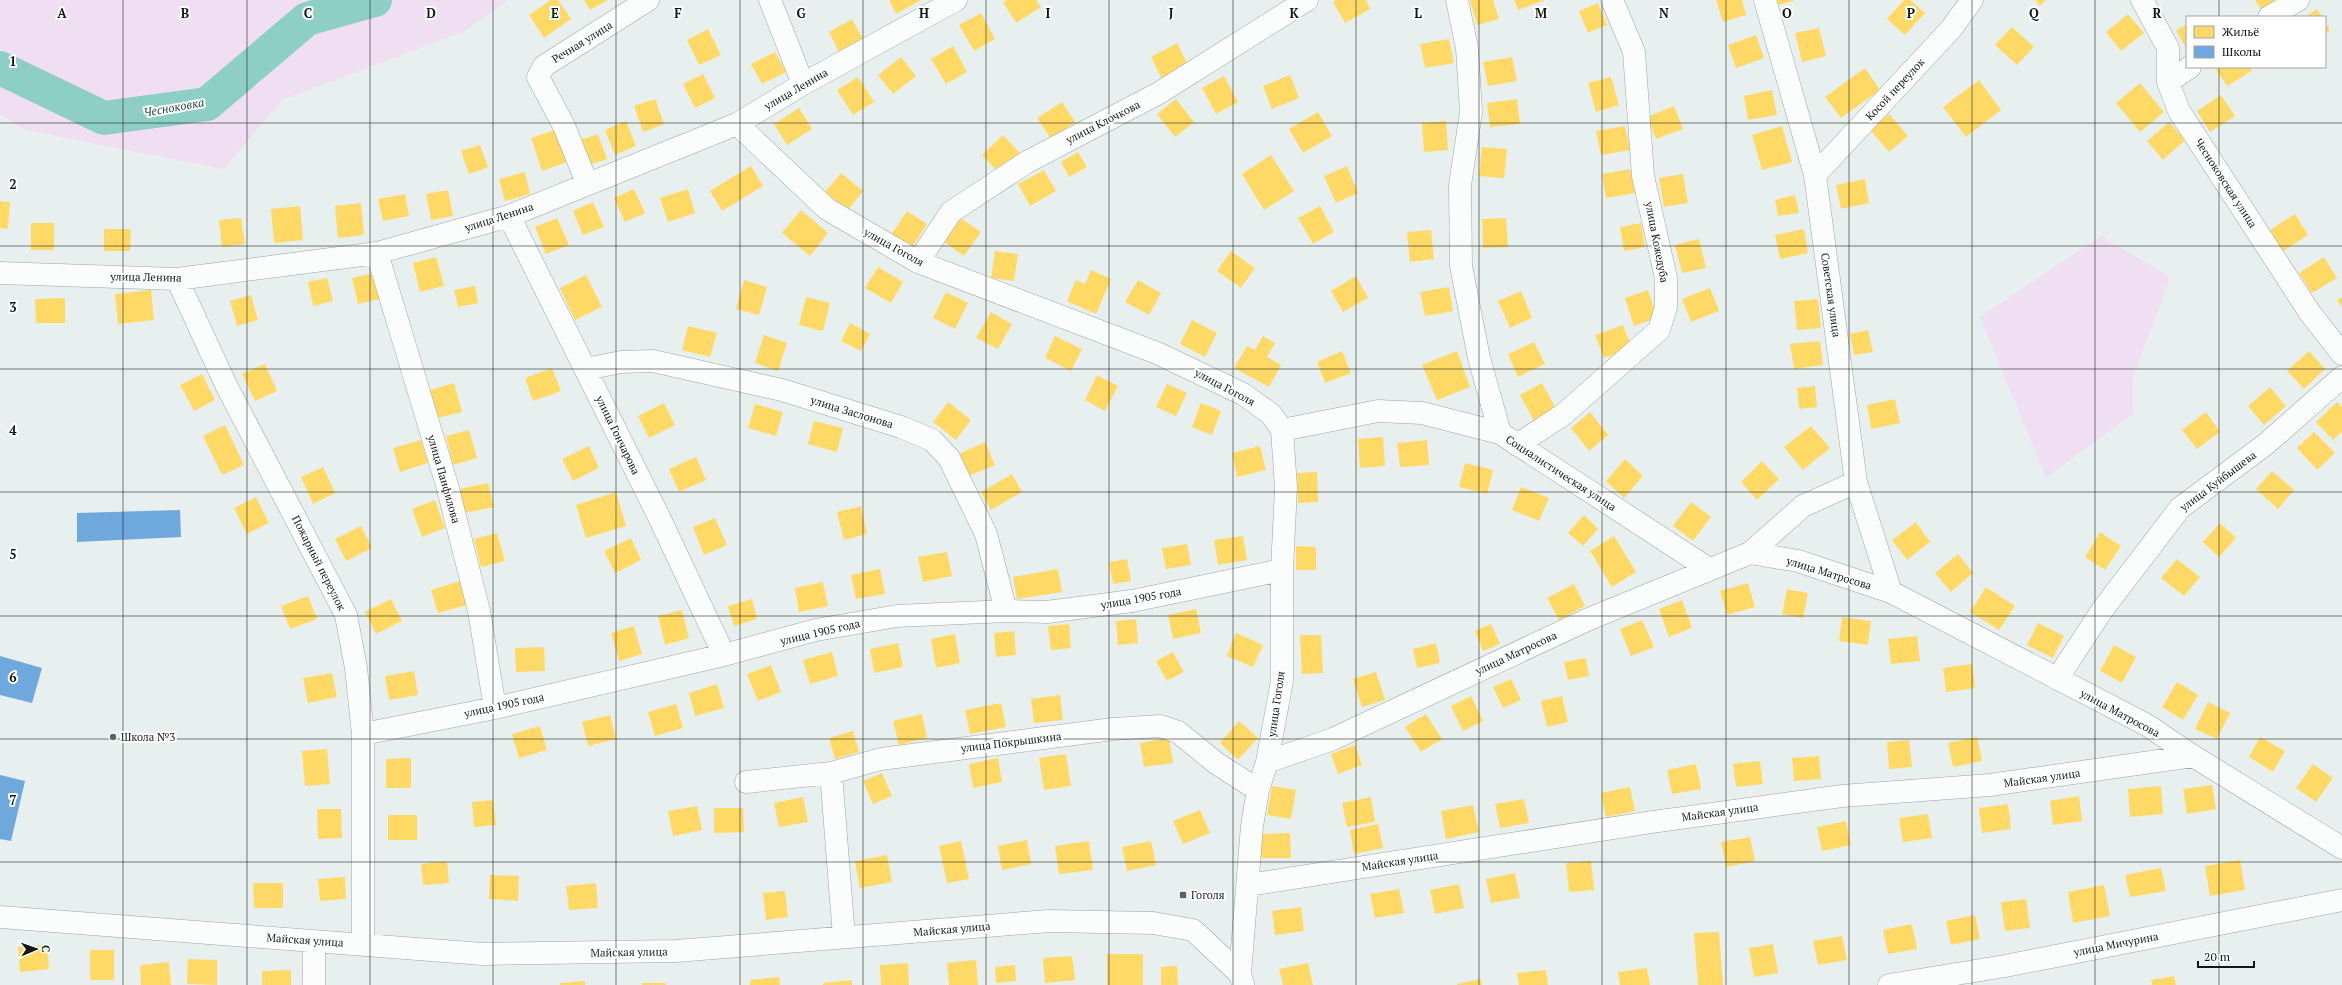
<svg xmlns="http://www.w3.org/2000/svg" width="2342" height="985" font-family="'PT Serif',serif">
<style>
.green{fill:#f0def2}
.homes{fill:#ffd966}
.schools{fill:#6fa8dc}
.lines{fill:none;stroke-linecap:round;stroke-linejoin:round}
.river{stroke:#8dcfc5;stroke-width:34}
.minor-casing{stroke:#9ea4a3;stroke-width:23}
.minor{stroke:#fbfdfc;stroke-width:22}
.grid{fill:none;stroke:#121817;stroke-width:1;stroke-opacity:0.55}
.poi-dot{fill:#5d6462;stroke:#fff;stroke-width:1.5}
.labels{text-anchor:middle;dominant-baseline:central;stroke-width:4;stroke-linejoin:round;paint-order:stroke}
.street-label{font-size:11px;fill:#121817;stroke:#fff}
.poi-label{font-size:11px;fill:#121817;stroke:#fff;text-anchor:start}
.water-label{font-size:12px;font-style:italic;fill:#204a44;stroke:#fff}
.grid-label{font-size:13px;text-anchor:middle;font-weight:bold;fill:#121817;stroke:#fff;stroke-width:4;stroke-linejoin:round;paint-order:stroke}
</style>
<rect width="100%" height="100%" fill="#e7f0ee"/>
<!-- green -->
<path class="green" d="M0 0H508L465 31 282 100 224 169 26 130 0 115Z
M2101 236 2170 277 2133 378V414L2046 477 1980 317Z"/>
<!-- homes -->
<path class="homes" d="M551 0H558L571 19 544 38 529 15Z
M584 0H608L590 10Z
M889 0H921L896 14Z
M1007 0H1036L1041 7 1016 23 1003 2Z
M1336 0H1366L1370 9 1345 23 1333 2Z
M1470 0H1493L1499 19 1477 25Z
M1514 0H1545L1518 10Z
M1716 0H1742L1746 15 1723 22Z
M1777 0H1796L1779 5Z
M1904 0H1910L1925 13 1905 35 1887 19Z
M2035 0H2046L2040 6Z
M2255 0H2282L2263 12Z
M1598 3 1607 25 1588 33 1579 11Z
M2317 9 2322 17H2305Z
M981 13 995 39 974 51 959 25Z
M2128 14 2144 33 2121 51 2106 32Z
M852 19 863 39 839 52 829 32Z
M2325 22 2330 30 2325 34Z
M2187 24V50L2176 30Z
M2012 27 2034 47 2017 65 1995 45Z
M1819 28 1826 56 1802 62 1795 33Z
M708 29 721 55 699 65 687 40Z
M1756 35 1764 58 1736 68 1728 45Z
M1449 39 1454 63 1425 68 1420 44Z
M1177 43 1188 65 1162 79 1151 57Z
M953 46 967 72 946 84 931 59Z
M775 52 786 72 762 84 751 64Z
M901 57 916 76 893 94 878 75Z
M1512 57 1517 81 1488 86 1483 62Z
M2215 67H2249L2252 71 2227 86Z
M1865 68 1880 90 1841 118 1825 97Z
M703 74 715 98 695 108 683 84Z
M1290 75 1299 98 1272 109 1263 86Z
M1224 76 1238 102 1216 114 1202 88Z
M858 77 874 102 853 115 837 90Z
M1611 77 1619 105 1596 112 1588 83Z
M1979 80 2001 110 1966 137 1943 107Z
M2140 83 2164 112 2140 132 2116 103Z
M1772 90 1777 115 1748 120 1744 96Z
M2221 95 2235 116 2210 132 2197 111Z
M655 99 664 124 643 132 634 106Z
M1176 99 1194 122 1175 137 1157 114Z
M1517 99 1520 124 1490 127 1487 103Z
M1062 102 1075 122 1051 139 1037 118Z
M1674 106 1683 129 1656 139 1647 117Z
M799 108 812 129 787 145 774 124Z
M1318 112 1332 136 1303 153 1289 129Z
M1889 114 1908 136 1889 152 1870 130Z
M626 121 636 146 615 155 605 130Z
M1446 121 1448 150 1424 152 1422 123Z
M2169 122 2185 140 2163 160 2147 141Z
M1625 126 1630 150 1601 155 1596 131Z
M1782 126 1792 162 1762 170 1752 135Z
M558 129 570 161 542 171 531 138Z
M598 134 607 159 586 166 577 141Z
M1003 135 1020 153 999 173 982 155Z
M480 145 488 167 469 174 461 151Z
M1482 147 1507 149 1504 178 1479 176Z
M1078 152 1087 167 1069 177 1061 162Z
M1271 155 1294 191 1264 210 1242 174Z
M751 166 763 186 722 211 710 191Z
M1347 166 1358 193 1336 203 1324 176Z
M1630 169 1635 193 1606 198 1602 174Z
M1044 170 1056 191 1030 206 1018 184Z
M525 172 530 194 505 201 499 179Z
M841 173 863 191 848 210 825 192Z
M1683 174 1688 203 1664 207 1659 178Z
M1865 179 1869 203 1841 209 1836 185Z
M634 189 645 213 625 222 614 198Z
M688 189 695 213 668 222 660 198Z
M448 190 453 216 431 220 426 194Z
M405 194 409 216 383 221 378 199Z
M1795 195 1799 213 1778 216 1775 200Z
M0 201 10 202 8 229 0 228Z
M593 202 604 227 583 235 573 211Z
M361 203 364 235 338 238 335 206Z
M300 206 303 240 274 243 271 209Z
M1320 206 1334 232 1313 244 1298 218Z
M801 210 828 233 810 256 782 233Z
M907 211 927 224 911 249 891 235Z
M2295 214 2308 235 2283 251 2270 230Z
M241 218 245 244 222 247 219 220Z
M557 218 569 245 546 254 535 227Z
M961 218 981 232 964 256 944 242Z
M1506 218 1508 247 1483 248 1482 219Z
M31 223H54V250H31Z
M1641 223 1645 247 1624 251 1620 227Z
M104 229H131L130 251H104Z
M1804 229 1808 253 1780 259 1775 235Z
M1431 230 1434 259 1410 262 1407 232Z
M1699 239 1706 268 1682 273 1675 245Z
M995 251 1018 254 1014 281 991 278Z
M1231 251 1255 268 1241 288 1217 271Z
M436 257 444 286 420 292 413 263Z
M2324 257 2337 278 2312 293 2299 273Z
M878 267 903 282 891 303 865 288Z
M1091 270 1111 279 1096 314 1067 301 1076 280 1085 284Z
M374 273 380 299 358 304 352 278Z
M586 275 602 307 575 320 560 288Z
M1356 276 1368 298 1343 312 1331 291Z
M327 278 333 301 313 306 308 282Z
M744 280 767 287 759 315 736 309Z
M1138 280 1161 293 1149 315 1125 302Z
M475 286 478 303 458 307 454 290Z
M1449 287 1453 311 1425 316 1420 292Z
M1710 288 1719 311 1691 322 1682 299Z
M151 290 154 320 118 324 115 294Z
M1648 290 1657 318 1634 326 1625 298Z
M1521 291 1532 318 1510 328 1498 301Z
M946 292 968 303 955 329 933 318Z
M251 295 258 320 237 326 230 301Z
M806 297 830 303 823 331 799 325Z
M2342 297V307L2337 300Z
M65 298V323H36L35 299Z
M1818 299 1821 328 1797 330 1794 301Z
M991 312 1012 324 998 349 976 338Z
M1192 320 1217 333 1205 357 1180 344Z
M850 323 870 334 861 351 841 341Z
M1623 325 1632 348 1604 358 1595 335Z
M688 326 717 333 710 357 682 350Z
M1868 330 1873 352 1854 355 1850 334Z
M764 335 787 343 778 371 755 363Z
M1055 336 1082 349 1071 371 1045 358Z
M1263 336 1275 343 1267 357 1281 365 1269 387 1234 368 1247 346 1255 350Z
M1820 341 1823 365 1794 369 1790 344Z
M1534 342 1545 364 1518 377 1508 354Z
M1342 351 1351 373 1325 383 1317 362Z
M1457 351 1470 387 1437 400 1422 365Z
M2309 351 2325 369 2304 389 2287 371Z
M265 364 277 391 255 401 242 374Z
M552 368 561 391 533 401 525 378Z
M202 374 215 400 194 411 180 385Z
M1097 375 1118 386 1105 411 1085 400Z
M454 383 462 412 438 418 430 390Z
M1542 383 1556 409 1534 421 1520 395Z
M1167 384 1187 393 1176 416 1156 407Z
M1815 386 1817 407 1799 409 1797 388Z
M2270 387 2286 406 2264 425 2248 406Z
M1895 399 1900 423 1871 429 1867 405Z
M948 402 971 420 956 440 933 422Z
M2337 402 2342 407V431L2333 440 2316 422Z
M664 403 675 425 649 438 638 416Z
M1201 403 1221 411 1212 435 1192 427Z
M755 404 783 412 776 436 748 428Z
M1590 412 1608 435 1589 451 1571 428Z
M2206 412 2220 432 2197 449 2182 430Z
M814 421 843 428 837 452 808 444Z
M225 425 244 465 222 475 203 436Z
M1811 426 1830 448 1803 470 1784 447Z
M469 430 477 458 453 465 446 436Z
M2314 432 2335 453 2317 470 2297 448Z
M1383 437 1385 466 1360 468 1358 439Z
M421 440 428 463 400 472 393 448Z
M1427 440 1429 465 1400 467 1397 443Z
M985 442 995 465 969 476 959 454Z
M589 446 599 468 573 481 562 459Z
M1260 446 1266 470 1237 477 1232 453Z
M696 457 706 480 679 492 669 469Z
M1625 459 1643 476 1624 498 1606 481Z
M1762 461 1779 479 1757 500 1741 482Z
M1465 463 1493 470 1487 494 1459 487Z
M323 467 335 493 313 504 301 477Z
M2272 471 2294 490 2278 509 2256 489Z
M1317 472 1318 502 1298 503 1297 473Z
M1012 474 1022 492 991 510 981 492Z
M488 483 494 507 465 513 460 489Z
M1521 487 1549 498 1539 521 1512 510Z
M616 492 626 526 586 538 576 505Z
M256 497 269 523 247 534 234 508Z
M435 500 445 528 422 537 412 509Z
M1691 502 1711 517 1693 541 1673 526Z
M861 506 867 534 844 540 837 512Z
M1584 515 1598 529 1583 546 1568 533Z
M715 518 727 545 704 555 693 527Z
M1916 522 1930 542 1907 560 1892 540Z
M2220 523 2236 538 2219 557 2203 542Z
M361 526 372 548 346 561 335 539Z
M2100 532 2121 546 2105 570 2085 557Z
M497 533 505 561 481 567 474 539Z
M1243 536 1247 560 1218 565 1214 540Z
M1614 536 1636 572 1612 587 1590 551Z
M631 538 641 560 615 573 604 551Z
M1187 544 1191 565 1166 569 1162 548Z
M1296 546 1316 547V570H1296Z
M947 552 952 576 923 582 918 557Z
M1958 554 1973 573 1951 592 1935 573Z
M1127 559 1131 581 1113 584 1109 562Z
M2177 559 2200 577 2184 596 2161 578Z
M880 569 885 594 856 599 851 575Z
M1058 569 1062 592 1017 599 1013 577Z
M460 581 467 605 438 613 431 590Z
M823 582 828 606 799 612 795 588Z
M1748 583 1755 607 1727 615 1720 591Z
M1574 584 1585 606 1559 620 1547 598Z
M1986 587 2015 606 1999 630 1970 612Z
M1787 589 1808 593 1803 618 1782 614Z
M308 596 317 619 290 629 281 606Z
M391 599 402 621 376 634 365 612Z
M752 599 757 619 734 626 728 606Z
M1682 600 1692 628 1669 637 1659 609Z
M1196 609 1201 633 1173 639 1168 615Z
M682 610 689 638 665 645 658 616Z
M1842 617 1871 621 1868 645 1839 641Z
M1136 619 1138 643 1118 645 1116 621Z
M1642 620 1654 647 1631 656 1620 629Z
M2038 623 2064 636 2053 658 2027 645Z
M1069 624 1071 648 1051 650 1048 626Z
M1491 624 1500 644 1483 651 1475 631Z
M634 626 642 654 619 661 611 633Z
M1014 631 1016 655 996 657 994 633Z
M1236 633 1263 645 1253 667 1227 656Z
M955 634 960 663 936 668 931 639Z
M1300 635H1321L1323 673 1302 674Z
M1917 636 1920 661 1891 664 1888 639Z
M898 643 903 667 874 673 870 649Z
M1436 643 1440 663 1417 668 1413 649Z
M2114 645 2136 657 2122 683 2100 671Z
M544 647 545 671 516 672 515 648Z
M832 652 838 676 810 684 803 660Z
M1173 652 1184 672 1167 681 1156 661Z
M1586 658 1589 676 1568 680 1564 662Z
M1972 664 1975 688 1946 692 1943 668Z
M771 665 781 692 758 701 747 674Z
M414 671 418 695 389 700 385 676Z
M1376 672 1385 700 1362 707 1353 679Z
M332 673 337 697 308 703 303 678Z
M1511 679 1521 700 1503 708 1493 687Z
M2177 682 2198 695 2183 720 2162 707Z
M717 684 724 708 695 716 689 693Z
M1060 695 1063 720 1034 723 1031 699Z
M1471 696 1483 721 1463 731 1451 706Z
M1562 696 1568 722 1547 727 1541 701Z
M2208 702 2230 713 2217 739 2195 729Z
M1001 703 1006 727 970 734 965 710Z
M676 704 683 728 655 736 648 712Z
M922 714 927 738 899 745 893 721Z
M1426 714 1442 739 1421 752 1405 727Z
M610 715 616 739 588 746 582 722Z
M1239 721 1258 738 1238 760 1220 743Z
M540 726 547 750 519 758 512 734Z
M853 731 859 752 835 759 829 738Z
M1977 737 1982 761 1953 767 1948 743Z
M2260 737 2285 751 2273 772 2249 757Z
M1169 738 1173 763 1144 767 1140 743Z
M1909 740 1912 767 1889 769 1887 742Z
M1355 745 1362 765 1338 774 1331 754Z
M327 749 330 784 305 786 302 751Z
M1066 754 1071 786 1044 790 1039 758Z
M1819 756 1821 779 1794 781 1792 758Z
M411 758V788H386V759Z
M998 758 1002 782 973 788 969 764Z
M1760 761 1763 784 1736 787 1733 764Z
M1696 764 1701 789 1672 794 1667 770Z
M2313 764 2333 778 2316 802 2296 788Z
M882 773 892 796 873 804 863 781Z
M2212 785 2216 809 2187 814 2183 789Z
M1272 786 1296 790 1291 819 1267 815Z
M2161 786 2163 814 2130 817 2128 789Z
M1630 787 1635 811 1606 817 1601 793Z
M2079 796 2082 821 2053 825 2050 801Z
M803 797 808 822 779 827 774 803Z
M1371 797 1375 822 1347 827 1342 803Z
M1524 799 1529 823 1500 828 1495 804Z
M493 800 496 825 474 827 472 802Z
M2008 804 2011 829 1982 833 1979 808Z
M1473 805 1479 832 1446 839 1441 811Z
M697 806 702 830 673 836 668 811Z
M714 808H743L744 832 714 833Z
M317 809H341L342 838 318 839Z
M1200 810 1210 833 1183 844 1173 821Z
M1928 814 1932 838 1903 842 1899 818Z
M388 815H417V840H388Z
M1846 821 1851 845 1822 851 1817 827Z
M1378 824 1383 848 1354 854 1350 830Z
M1290 833 1291 858H1261V834Z
M1750 837 1755 861 1726 867 1721 842Z
M1027 840 1031 864 1002 870 998 846Z
M961 841 969 879 947 883 939 846Z
M1089 841 1093 870 1059 874 1055 846Z
M1151 841 1156 865 1127 871 1122 847Z
M887 855 892 882 860 888 855 861Z
M2240 860 2245 890 2210 896 2205 866Z
M447 861 449 883 423 885 421 864Z
M1591 861 1594 890 1569 892 1566 863Z
M2161 868 2166 891 2130 897 2125 875Z
M1515 873 1520 898 1491 903 1486 879Z
M490 875 519 876 518 901 489 899Z
M345 877 346 899 320 901 318 879Z
M253 883H283V908H254Z
M596 883 598 908 569 910 566 886Z
M1459 884 1464 908 1435 914 1430 890Z
M2104 885 2110 916 2073 923 2068 892Z
M1399 889 1404 913 1375 918 1370 894Z
M785 891 788 917 766 920 763 893Z
M2026 899 2030 928 2005 931 2001 902Z
M1301 907 1304 931 1275 935 1272 911Z
M1975 915 1980 939 1951 945 1946 921Z
M1912 924 1917 949 1888 954 1883 930Z
M1719 932 1723 985H1698L1694 933Z
M1842 936 1847 960 1818 965 1813 941Z
M1773 944 1778 973 1754 977 1749 948Z
M47 945 49 969 20 972 18 947Z
M90 950H114V980H90Z
M1107 954H1143V985H1107Z
M1072 956 1075 980 1045 983 1043 958Z
M188 959 217 960V985L187 984Z
M976 960 978 985H949L947 963Z
M169 962 171 985H141L140 965Z
M908 963 909 985H881L880 965Z
M1308 963 1313 985H1283L1279 969Z
M1015 965 1016 981 996 983 995 967Z
M1177 966 1178 985H1161V967Z
M1647 968 1650 985H1620L1618 972Z
M291 970V985H262V971Z
M1546 970 1548 985H1519L1517 973Z
M2174 976 2176 985H2152L2151 980Z
M779 977 780 985H750V980Z
M1481 979 1482 985H1457V984Z
M852 980V985H823V983Z
M585 981V985H560V983Z
M642 983H666V985H642Z"/>
<!-- schools -->
<path class="schools" d="M180 510 181 537 77 542V513Z
M0 656 42 668 32 703 0 695Z
M0 775 25 781 11 841 0 839Z"/>
<g class="lines">
<!-- river -->
<path class="river" d="M0 68 104 118 207 104 307 19 375 0"/>
<!-- minor casing -->
<g class="minor-casing">
<path id="minor" d="M770 0 803 84
M1457 0 1467 48 1471 112 1460 185 1461 266 1479 358 1500 433 1709 569
M1765 0 1815 175 1856 482 1891 592
M2142 0 2168 48V82L2179 111 2310 313 2342 354
M2269 17 2298 0
M2168 82 2190 67
M737 124 827 209 918 262 1157 353 1243 394 1271 414 1282 430 1286 487 1282 570V681L1267 762 1258 790 1252 826 1240 974 1243 984
M1815 175 1951 29 1972 0
M587 183 564 126 538 77 544 66 648 0
M509 216 659 517 724 655
M377 253 447 485 479 611 495 708
M918 262 951 212 1027 162 1159 93 1307 0
M0 273 177 279 377 253 509 216 737 124 803 84 956 0
M177 279 226 385 346 615 356 668 363 734V944
M586 369 621 362 653 361 782 390 901 427 932 440 949 458 986 534 1006 611
M1282 430 1378 411 1422 413 1500 433
M1517 445 1564 414 1659 330 1666 307V278L1643 176 1634 52 1612 0
M1750 553 1803 506 1856 482
M2057 679 2103 609 2180 508 2266 444 2342 377
M363 734 495 708 724 655 816 630 897 616 1006 611 1047 612 1132 601 1282 570
M1267 762 1333 739 1589 619 1750 553 1798 561 1891 592 2147 725 2193 756 2342 848
M831 773 844 937
M746 782 831 773 881 759 1113 729 1160 726 1178 732 1216 763 1258 790
M1249 885 1652 822 1842 796 1990 785 2193 756
M0 917 483 954 676 951 1049 921 1153 923 1193 930 1240 974
M314 985V942
M1889 985 2005 966 2342 900"/>
</g>
<!-- minor -->
<use href="#minor" class="minor"/>
</g>
<!-- grid -->
<path class="grid" d="M123 0V985M247 0V985M370 0V985M493 0V985M616 0V985M740 0V985M863 0V985M986 0V985M1109 0V985M1233 0V985M1356 0V985M1479 0V985M1602 0V985M1726 0V985M1849 0V985M1972 0V985M2095 0V985M2219 0V17M2219 67V985M0 123H2342M0 246H2342M0 369H2342M0 492H2342M0 616H2342M0 739H2342M0 862H2342"/>
<!-- markers -->
<g class="poi-dot">
<circle cx="113" cy="737" r="4"/>
<rect x="1179" y="891" width="8" height="8" rx="2"/>
</g>
<g class="labels">
<!-- street labels -->
<g class="street-label">
<text transform="translate(582 42) rotate(-32)">Речная улица</text>
<text transform="translate(796 89) rotate(-30)">улица Ленина</text>
<text transform="translate(1895 89) rotate(-47)">Косой переулок</text>
<text transform="translate(1103 122) rotate(-27)">улица Клочкова</text>
<text transform="translate(2226 183) rotate(57)">Чесноковская улица</text>
<text transform="translate(499 217) rotate(-18)">улица Ленина</text>
<text transform="translate(1657 242) rotate(79)">улица Кожедуба</text>
<text transform="translate(894 247) rotate(29)">улица Гоголя</text>
<text transform="translate(146 277) rotate(1)">улица Ленина</text>
<text transform="translate(1831 295) rotate(82)">Советская улица</text>
<text transform="translate(1225 387) rotate(28)">улица Гоголя</text>
<text transform="translate(852 412) rotate(17)">улица Заслонова</text>
<text transform="translate(618 435) rotate(64)">улица Гончарова</text>
<text transform="translate(1561 473) rotate(33)">Социалистическая улица</text>
<text transform="translate(444 479) rotate(74)">улица Панфилова</text>
<text transform="translate(2218 481) rotate(-37)">улица Куйбышева</text>
<text transform="translate(319 563) rotate(63)">Пожарный переулок</text>
<text transform="translate(1829 573) rotate(17)">улица Матросова</text>
<text transform="translate(1141 598) rotate(-10)">улица 1905 года</text>
<text transform="translate(820 632) rotate(-13)">улица 1905 года</text>
<text transform="translate(1516 653) rotate(-25)">улица Матросова</text>
<text transform="translate(1276 704) rotate(-82)">улица Гоголя</text>
<text transform="translate(504 705) rotate(-12)">улица 1905 года</text>
<text transform="translate(2120 713) rotate(28)">улица Матросова</text>
<text transform="translate(1011 742) rotate(-7)">улица Покрышкина</text>
<text transform="translate(2042 778) rotate(-8)">Майская улица</text>
<text transform="translate(1720 812) rotate(-8)">Майская улица</text>
<text transform="translate(1400 861) rotate(-9)">Майская улица</text>
<text transform="translate(952 929) rotate(-5)">Майская улица</text>
<text transform="translate(305 940) rotate(4)">Майская улица</text>
<text transform="translate(2116 944) rotate(-11)">улица Мичурина</text>
<text transform="translate(629 952) rotate(-1)">Майская улица</text>
</g>
<!-- poi labels -->
<g class="poi-label">
<text x="121" y="737">Школа №3</text>
<text x="1191" y="895">Гоголя</text>
</g>
<!-- water labels -->
<g class="water-label">
<text transform="translate(174 107) rotate(-10)">Чесноковка</text>
</g>
</g>
<g class="grid-label">
<text x="62" y="18">A</text>
<text x="185" y="18">B</text>
<text x="308" y="18">C</text>
<text x="431" y="18">D</text>
<text x="555" y="18">E</text>
<text x="678" y="18">F</text>
<text x="801" y="18">G</text>
<text x="924" y="18">H</text>
<text x="1048" y="18">I</text>
<text x="1171" y="18">J</text>
<text x="1294" y="18">K</text>
<text x="1418" y="18">L</text>
<text x="1541" y="18">M</text>
<text x="1664" y="18">N</text>
<text x="1787" y="18">O</text>
<text x="1911" y="18">P</text>
<text x="2034" y="18">Q</text>
<text x="2157" y="18">R</text>
<text x="13" y="66">1</text>
<text x="13" y="189">2</text>
<text x="13" y="312">3</text>
<text x="13" y="435">4</text>
<text x="13" y="559">5</text>
<text x="13" y="682">6</text>
<text x="13" y="805">7</text>
</g>
<!-- legend -->
<rect x="2186" y="16" width="140" height="52" fill="#ffffff" stroke="#a0a3a2"/>
<rect x="2194" y="26" width="20" height="12" fill="#ffd966" stroke="#a0a3a2"/>
<text x="2222" y="36" font-size="12" fill="#121817">Жильё</text>
<rect x="2194" y="46" width="20" height="12" fill="#6fa8dc" stroke="#a0a3a2"/>
<text x="2222" y="56" font-size="12" fill="#121817">Школы</text>
<!-- north arrow -->
<g transform="translate(36 949) rotate(88)" stroke="#ffffff" stroke-width="3" paint-order="stroke">
<path d="M0-3L7 15L0 10L-7 15Z" fill="#121817"/>
<text y="-6" font-size="11" font-weight="bold" text-anchor="middle" fill="#121817">С</text>
</g>
<!-- scale -->
<path d="M2198 961v6h56v-6" fill="none" stroke="#121817" stroke-width="2"/>
<text x="2204" y="961" font-size="12" fill="#121817" stroke="#ffffff" stroke-width="3" paint-order="stroke">20 m</text>
</svg>
